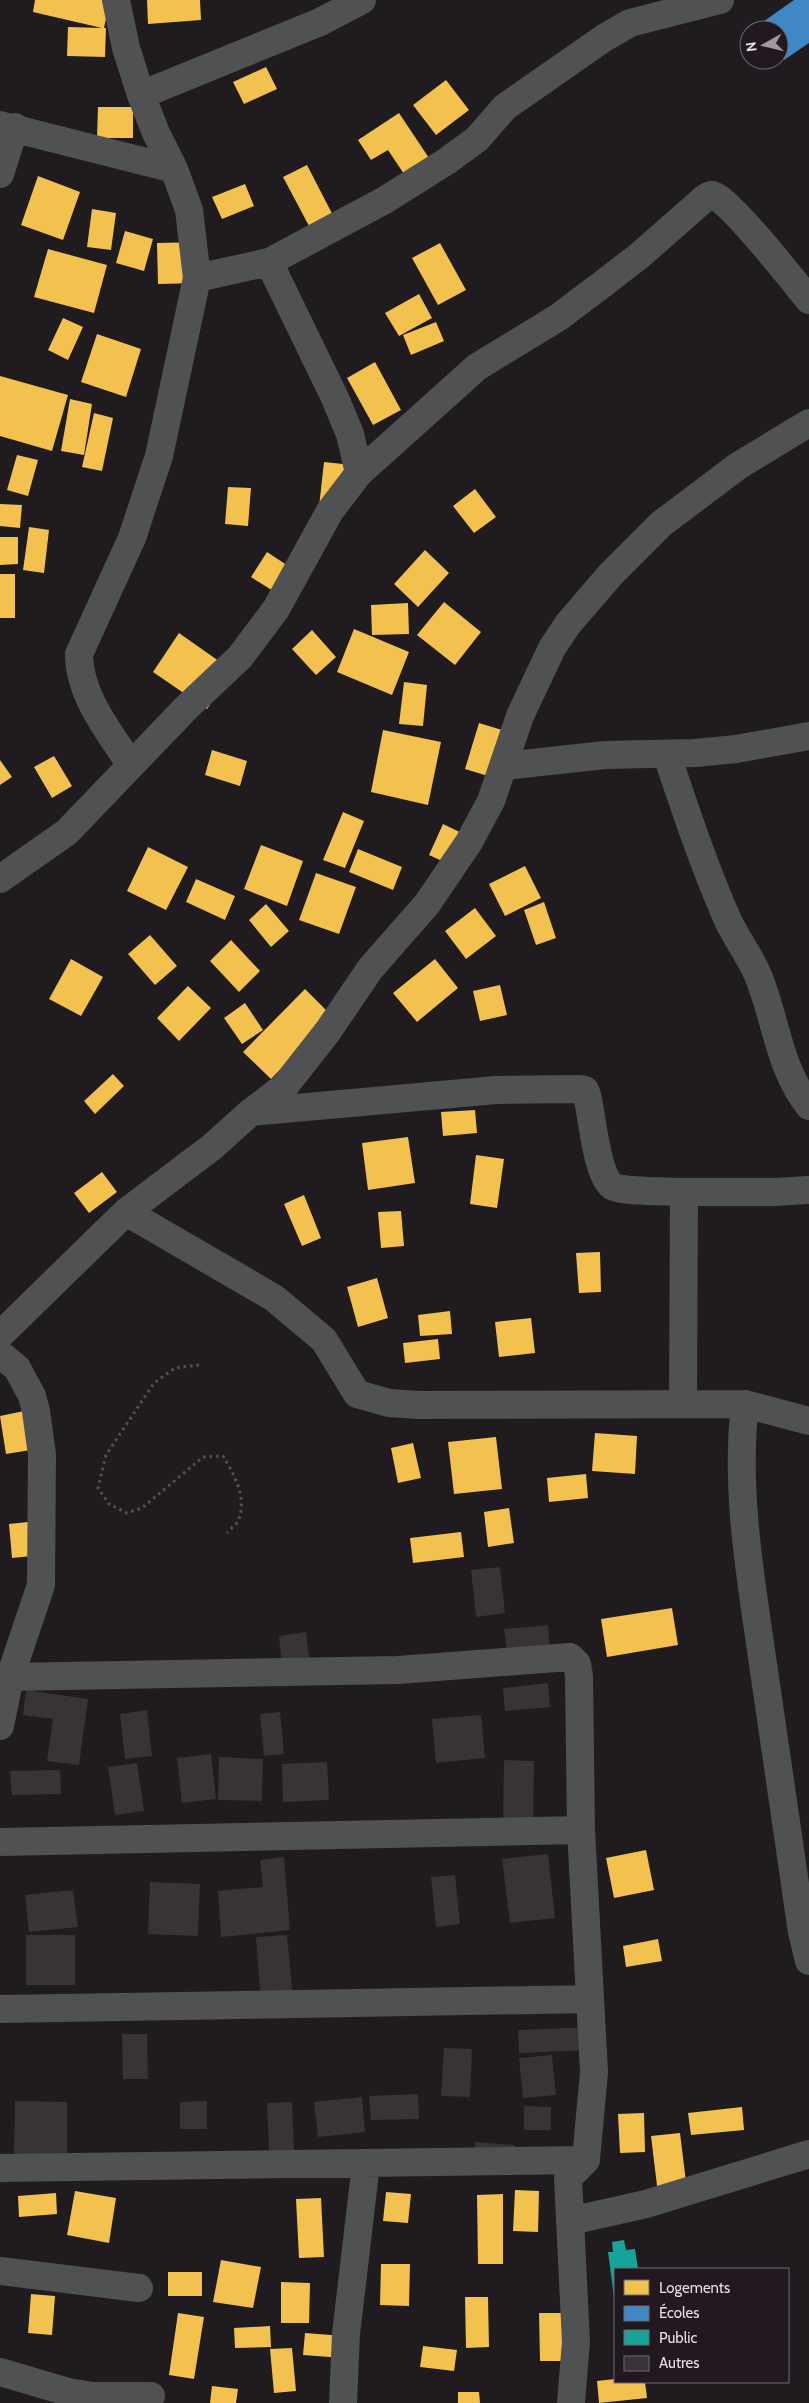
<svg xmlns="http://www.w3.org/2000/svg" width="809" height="2403" font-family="Cabin,sans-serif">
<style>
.homes{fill:#f2c14e}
.schools{fill:#3f88c5}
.public{fill:#17a398}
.building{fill:#373336}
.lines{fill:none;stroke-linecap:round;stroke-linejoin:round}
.path{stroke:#545354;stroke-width:3;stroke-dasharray:2.5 4;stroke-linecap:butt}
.minor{stroke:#505152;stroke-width:28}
</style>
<rect width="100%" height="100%" fill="#1f1b1e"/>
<!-- homes -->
<path class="homes" d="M35 0H110L104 28H106L105 57 67 56 68 27 102 28 33 12Z
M147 0H200L201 20 148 24Z
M266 67 277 89 244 104 233 82Z
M446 80 469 110 436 135 413 105Z
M98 107H133V138H97Z
M399 113 429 158 404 174 388 150 371 160 358 140Z
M307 165 340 229 317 241 283 177Z
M38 176 80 192 63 240 21 225Z
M245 184 254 206 222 219 212 197Z
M92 209 116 213 111 250 87 247Z
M125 231 153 239 144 271 116 263Z
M200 242 201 283 158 284 157 243Z
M440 243 466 290 438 305 412 258Z
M48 249 107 265 94 313 34 297Z
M419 294 432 318 399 336 385 313Z
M63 318 83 327 68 360 48 350Z
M436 322 444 341 411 355 403 335Z
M97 334 141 349 126 397 81 382Z
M375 362 401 410 373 425 347 378Z
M0 376 68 395 52 451 0 436Z
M70 399 92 404 84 455 61 451Z
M94 413 113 418 102 471 82 467Z
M17 455 38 460 28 496 7 490Z
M324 462 352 465 319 507Z
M228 487 251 488 248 526 225 524Z
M475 489 496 517 474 533 453 506Z
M0 504 22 505 20 528 0 526Z
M29 527 49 530 44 573 23 570Z
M0 537H18V564L0 565Z
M425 550 449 573 418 607 394 584Z
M267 552 302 575 286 599 251 577Z
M0 574H15V618H0Z
M444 602 481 632 455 665 417 635Z
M408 603 409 634 372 635 371 605Z
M354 629 409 652 392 695 337 672Z
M312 630 336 657 316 675 292 649Z
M179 633 233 671 207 709 153 672Z
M404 682 427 685 423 726 399 724Z
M479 723 502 730 488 776 465 769Z
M383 730 441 742 428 805 371 792Z
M212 750 247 761 240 786 205 775Z
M54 756 72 786 52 798 34 767Z
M0 760 12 777 0 785Z
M343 812 364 821 345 868 323 860Z
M443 824 472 838 457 868 429 855Z
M261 845 303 861 287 906 244 889Z
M148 847 188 867 166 910 127 891Z
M358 849 402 867 393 890 349 872Z
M525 866 541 898 505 916 489 884Z
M316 873 356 887 339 934 299 920Z
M196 879 235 896 225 920 186 902Z
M544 902 556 938 536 945 524 910Z
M266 904 289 931 271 947 249 920Z
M475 908 496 936 466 959 445 931Z
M150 935 177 966 155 985 128 954Z
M231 940 260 971 239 992 210 961Z
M71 959 103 977 81 1016 49 999Z
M435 959 458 988 417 1022 393 993Z
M500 985 507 1015 480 1021 473 991Z
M188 986 211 1008 179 1041 157 1018Z
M305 989 332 1016 271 1079 243 1052Z
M245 1003 263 1030 242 1044 224 1018Z
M113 1074 124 1086 95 1114 84 1101Z
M475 1110 477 1133 443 1136 441 1112Z
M408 1137 415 1183 368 1190 362 1143Z
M476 1155 504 1159 497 1208 470 1204Z
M102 1172 117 1192 89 1213 74 1193Z
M304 1195 321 1238 302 1246 284 1204Z
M401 1211 404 1246 381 1248 378 1212Z
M600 1252 601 1292 579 1293 576 1253Z
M377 1278 388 1318 358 1327 347 1287Z
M450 1311 452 1334 420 1336 418 1315Z
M531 1318 535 1353 499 1357 495 1322Z
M438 1339 440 1359 405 1363 403 1343Z
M29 1410 37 1449 6 1454 0 1416Z
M595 1433 637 1436 635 1474 592 1471Z
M496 1437 502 1489 454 1494 448 1442Z
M413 1443 421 1478 398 1483 391 1448Z
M586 1474 588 1498 549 1502 547 1478Z
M509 1508 514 1543 488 1547 484 1512Z
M28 1522 32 1556 12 1558 9 1524Z
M461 1532 464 1557 413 1563 410 1538Z
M672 1608 678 1645 607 1657 601 1619Z
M646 1850 654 1890 614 1898 606 1858Z
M658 1939 662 1961 626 1967 623 1946Z
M742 2107 744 2130 691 2135 688 2113Z
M644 2113 645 2152 620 2153 618 2114Z
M680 2133 687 2190 658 2194 651 2136Z
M515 2190 539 2191 538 2232 513 2231Z
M75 2191 116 2198 109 2243 67 2235Z
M386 2192 411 2194 408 2223 383 2221Z
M56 2193 57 2214 19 2217 18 2196Z
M503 2194V2264H478L477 2195Z
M321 2198 324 2257 299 2258 296 2199Z
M221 2260 261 2267 253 2308 213 2302Z
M381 2264H410L409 2306 380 2305Z
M168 2272H202V2296H168Z
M281 2282 310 2283 309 2323H281Z
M31 2294 55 2296 52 2335 28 2333Z
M465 2297H488L489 2347 466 2348Z
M178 2313 204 2317 194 2379 169 2375Z
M539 2313H570L571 2361H540Z
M270 2326 271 2347 235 2348 234 2328Z
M305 2333 344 2336 343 2358 303 2355Z
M423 2346 457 2350 454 2371 420 2367Z
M292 2348 296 2391 274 2393 270 2349Z
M615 2379V2382H645L647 2398 599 2403 597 2381Z
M212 2386 238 2389 236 2403H210Z
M458 2392H479L480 2403H458Z"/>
<!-- schools -->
<path class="schools" d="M794 0H809V43L784 60 779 52V30H764L760 24Z"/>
<!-- public -->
<path class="public" d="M624 2240 626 2250 635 2249 638 2269H615L614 2297 608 2252H613L612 2242Z"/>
<!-- building -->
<path class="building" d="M500 1567 505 1613 476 1617 471 1570Z
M548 1625 550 1654 508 1658 504 1629Z
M306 1632 310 1665 282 1668 279 1636Z
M548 1683 550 1707 505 1711 503 1688Z
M26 1690 88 1699 79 1765 47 1761 53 1719 23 1715Z
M147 1710 152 1756 125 1759 120 1714Z
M280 1712 284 1754 264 1756 260 1714Z
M481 1715 485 1758 436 1763 432 1719Z
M211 1754 216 1799 182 1803 177 1758Z
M219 1757 263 1759 262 1801 218 1800Z
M504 1760 534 1761 533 1831H503Z
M327 1762 329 1800 283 1802 282 1764Z
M137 1763 144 1811 115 1815 108 1767Z
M60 1770 61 1794 12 1795 10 1771Z
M548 1854 555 1918 510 1923 502 1859Z
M284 1857 290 1930 221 1937 218 1891 263 1887 260 1860Z
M455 1875 460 1924 436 1927 431 1877Z
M150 1882 200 1884 198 1936 148 1934Z
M73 1890 78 1927 29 1932 25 1895Z
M26 1935H75V1985H26Z
M287 1935 293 1999 261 2002 256 1937Z
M592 2027 593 2050 519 2053 518 2030Z
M122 2034H147L148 2079H123Z
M444 2048 472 2049 470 2097 441 2096Z
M552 2055 556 2095 523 2098 519 2058Z
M418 2094 419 2119 371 2120 369 2096Z
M362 2097 365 2132 318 2137 314 2102Z
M15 2101 67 2102V2159L14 2158Z
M207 2101V2129H180V2102Z
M292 2102 294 2151 269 2152 267 2103Z
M524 2106 551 2107V2130H524Z
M475 2142 515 2145 513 2167 473 2164Z"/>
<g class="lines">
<!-- path -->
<path class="path" d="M199 1365 175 1368 154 1383 106 1455 98 1488 109 1504 127 1513 142 1508 203 1457 223 1456C234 1474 248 1499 238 1521 236 1525 230 1529 227 1533"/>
<!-- minor -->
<path class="minor" d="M116 0 126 48 141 95 156 133 174 169 189 210 197 278 159 456 132 538 79 654C79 695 109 732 131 765
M141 95 320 22 362 0
M0 125 174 169
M0 174 15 127
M269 262 335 398 350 434 359 473
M197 278 269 262 385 200 447 161 477 139 505 107 604 38 630 23 720 0
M667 755C685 809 703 863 726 916 734 935 748 953 757 973 776 1017 778 1067 809 1106
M504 766 605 755 695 753 736 749 809 736
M0 879 67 832 187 707 240 657 276 609 330 511 359 473 477 367 559 317 600 286 639 256 705 198C707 197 709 195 712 195 728 197 795 283 809 300
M251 1112 496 1090 581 1089 585 1090 587 1095C592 1115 596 1173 612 1186 619 1192 672 1191 684 1192
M126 1212 274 1298 324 1340 357 1394 389 1403 418 1405 745 1404 809 1421
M0 1335 126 1212 212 1147 251 1112 284 1087 328 1031 370 969 427 904 469 842 491 801 520 716 552 648 568 624 611 574 661 524 738 466 809 423
M0 1354 17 1368 32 1396 36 1411 42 1455 41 1585 10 1677 0 1726
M683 1404 684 1192H775L809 1190
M745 1404C735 1488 750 1574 762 1657 775 1749 789 1840 802 1932L809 1961
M10 1677 398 1670 570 1657 577 1664 579 1676 581 1830 594 2072 586 2160 568 2178 576 2342 571 2403
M0 1842 581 1830
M0 2009 590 1999
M0 2168 586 2160
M570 2221 646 2204 809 2154
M0 2271 139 2288
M0 2372 68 2392 93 2396H151
M343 2403 346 2334 366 2164"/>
</g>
<!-- legend -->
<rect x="614" y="2268" width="175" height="115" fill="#21191f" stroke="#6f686e"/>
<rect x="624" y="2280" width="25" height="15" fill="#f2c14e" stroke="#6f686e"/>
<text x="659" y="2293" font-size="15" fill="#e5dfe4">Logements</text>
<rect x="624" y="2306" width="25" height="15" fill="#3f88c5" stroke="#6f686e"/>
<text x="659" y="2318" font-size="15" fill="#e5dfe4">Écoles</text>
<rect x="624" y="2330" width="25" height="15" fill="#17a398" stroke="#6f686e"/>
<text x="659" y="2343" font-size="15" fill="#e5dfe4">Public</text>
<rect x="624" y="2356" width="25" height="15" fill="#373336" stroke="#6f686e"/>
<text x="659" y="2368" font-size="15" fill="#e5dfe4">Autres</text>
<!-- north arrow -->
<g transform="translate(764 45) rotate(262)"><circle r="24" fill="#21191f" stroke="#6f686e"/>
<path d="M0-4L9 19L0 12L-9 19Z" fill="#a09a9f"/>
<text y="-8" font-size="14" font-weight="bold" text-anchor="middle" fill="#e5dfe4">N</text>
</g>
</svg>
